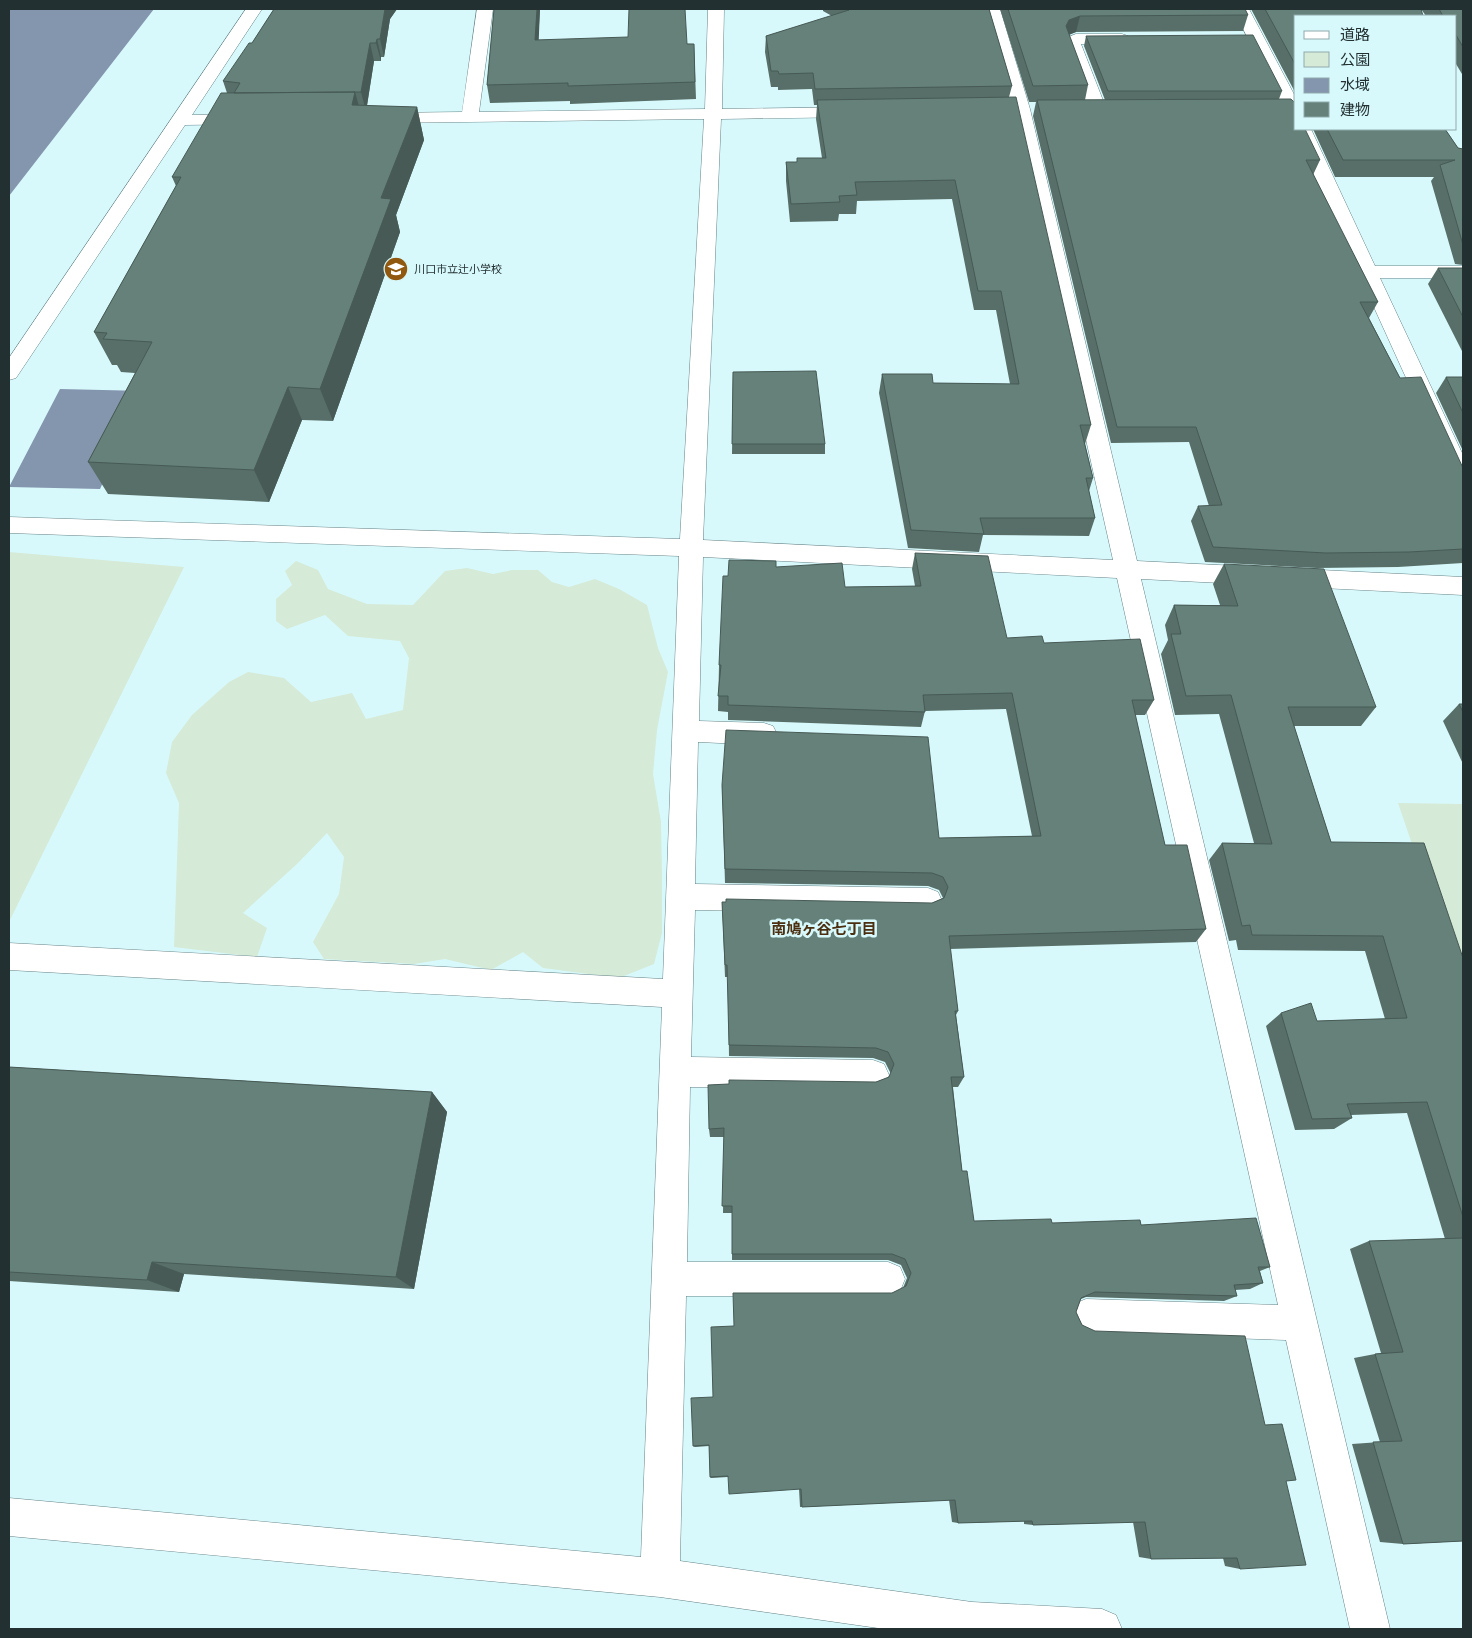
<svg xmlns="http://www.w3.org/2000/svg" width="1472" height="1638" font-family="Quicksand,'Noto Sans JP',sans-serif">
<style>
.green{fill:#d5ead7}
.water{fill:#8495ae}
.lines{fill:none;stroke-linecap:round;stroke-linejoin:round}
.minor-casing{stroke:#658285;stroke-width:1}
.minor{fill:#fff;fill-rule:evenodd}
.wall{fill:#576f68}
.shaded-wall{fill:#475a55}
.building{fill:#658179;stroke:#475a55}
.labels{text-anchor:middle;dominant-baseline:central;stroke-width:5;stroke-linejoin:round;paint-order:stroke}
.far-poi-label{font-size:11px;fill:#233031;stroke:#d8f9fc;text-anchor:start}
.neighbourhood-label{font-size:15px;font-weight:bold;fill:#4b2f10;stroke:#d8f9fc}
</style>
<rect width="100%" height="100%" fill="#d8f9fc"/>
<!-- green -->
<path class="green" d="M9 552 184 567 9 922Z
M296 561 318 570 328 589 367 604 413 605 445 571 467 568 493 574 512 570H538L552 582 569 587 595 579 619 589 647 605 658 648 668 672 657 730 653 774 661 822 662 876V933L654 964 619 978 543 968 523 952 491 970 445 959 414 964 324 959 313 942 339 894 344 857 327 833 297 864 243 913 267 928 257 957 174 947 179 803 166 773 172 742 192 715 229 682 248 672 284 678 311 702 352 693 366 719 403 710 409 658 400 641 348 636 325 615 287 629 276 621V599L292 585 285 571Z
M1398 803 1463 804V993Z"/>
<!-- water -->
<path class="water" d="M9 9H154L9 196Z
M60 389 145 391 100 489 9 487Z"/>
<g class="lines">
<!-- minor casing -->
<g class="minor-casing">
<path id="minor" d="M246 9H262L192 115 242 114 248 115 251 119 248 123 242 124 185 125 16 378 9 380V358Z
M477 9H493L479 112 705 109 708 9H724L722 109 855 107 861 108 864 112 861 116 855 117 721 119 703 540 1113 560 1012 109 984 9H1000L1030 109 1137 561 1463 577V595L1141 579 1390 1629H1350L1286 1340 1086 1333 1074 1328 1069 1316 1074 1304 1086 1299 1278 1305 1117 578 703 557 699 721 764 723 773 726 777 734 773 742 764 745 698 742 695 884 928 888 938 892 942 901 938 910 928 914 695 910 691 1057 873 1060 884 1064 889 1075 884 1086 873 1090 690 1087 687 1262H888L900 1267 905 1279 900 1291 888 1296H686L680 1561 972 1602 1102 1609 1116 1615 1122 1629H885L660 1597 9 1536V1498L641 1557 662 1007 9 970V943L663 979 679 556 9 533V517L680 539 704 119 383 123 377 122 374 118 377 114 383 113 462 112Z
M1233 9H1249L1296 98V120L1290 119 1287 115Z
M1076 34H1122L1128 36 1130 39 1128 42 1122 44H1081L1106 108 1103 112H1091L1088 108 1064 41 1066 38Z
M1296 125V129H1311L1375 266H1463V278H1380L1463 455V487L1455 485 1452 479 1293 129Z"/>
</g>
<!-- minor -->
<use href="#minor" class="minor"/>
</g>
<!-- wall -->
<path class="wall" d="M274 9H397L390 19 384 57H381V61H374L367 106 417 107 424 140 396 215 400 232 333 421 302 420 269 502 108 494 88 462 135 373 121 372 117 365H112L94 332 176 186 172 177 227 93 223 81 252 43Z
M494 9H540L538 40 694 44 696 99 570 104V101L490 103 487 85Z
M823 9H989L1012 86 1009 97 1091 425 1085 444 1093 478 1089 491 1095 518 1089 536 983 535 979 552 908 548 879 393 882 374 933 383 1010 384 996 310H974L952 199 857 201 856 214H839L838 221 790 222 786 181V162H797V158H822L816 119 817 105H814L812 89 778 90V87H771L765 52 766 36 832 16 823 11Z
M1000 9H1245L1248 15 1243 31 1076 32 1069 35 1088 85 1085 100H1105L1084 46 1086 36 1282 91 1279 99 1296 129 1320 160 1313 175 1378 302 1369 318 1400 378 1463 468V563L1398 567 1317 568 1205 562 1191 521 1198 506H1209L1189 442 1111 443 1033 116 1036 102H1029Z
M1251 9H1421L1296 16V94Z
M1421 9H1463V74H1462L1456 64V16H1426Z
M1313 129H1445L1458 148 1463 149V265L1455 264 1431 181 1434 177H1335Z
M1438 268H1463V353L1428 284Z
M733 372 825 444V454H732Z
M1446 377H1463V451L1436 393Z
M915 553 1007 638 1044 643 1154 700 1145 715H1135L1165 845 1206 929 1196 942 950 949 958 1011 956 1015 964 1077 958 1087H953L962 1171 974 1221 1141 1225 1270 1267 1260 1271 1263 1283 1250 1289 1235 1290 1237 1296 1224 1301 1086 1297 1081 1299 1076 1312 1082 1325 1265 1425 1286 1481 1240 1569 1225 1566 1223 1558 1151 1559 1139 1557 1133 1522 1033 1525 1024 1524V1521L958 1523 952 1522 949 1500 800 1507 799 1489 728 1477 711 1478 710 1477 709 1446 695 1447 693 1446 713 1397 734 1326 892 1293 903 1288 907 1278 901 1265 888 1260H732V1213H723L724 1137H710L709 1129 876 1082 889 1077 891 1074 885 1062 873 1058 729 1056 728 977H725L722 902 932 903 943 898 939 890 928 886 725 883 722 785 939 838 1032 836 1006 709 925 711 921 727 728 720V712L718 711 719 665 728 576 776 567 845 587 915 586 912 569Z
M1224 564 1376 707 1361 726H1294L1331 842 1463 958V1541L1403 1544 1380 1542 1352 1444 1380 1442 1354 1358 1375 1354 1381 1353 1350 1249 1369 1241 1445 1239 1407 1113 1351 1115 1352 1118 1334 1129 1295 1130 1266 1026 1281 1013 1317 1021 1385 1019 1365 951 1238 950 1236 940 1229 941 1209 860 1222 843H1254L1219 714 1175 715 1161 654 1168 640 1165 625 1174 605H1220L1213 584Z
M1459 704H1463V764L1443 721Z
M9 1067 432 1092 447 1112 414 1289 184 1274 179 1292 9 1281Z"/>
<!-- shaded-wall -->
<path class="shaded-wall" d="M385 9H397L390 19 384 57 380 39Z
M537 9H540L538 57 535 40Z
M1080 16 1076 32 1065 36 1066 26 1069 20Z
M377 39 381 57V61L376 43Z
M370 43 374 61 366 111 361 92Z
M355 92 364 124 352 105Z
M417 107 424 140 396 215 400 232 333 421 320 389 381 198Z
M288 387 302 420 269 502 254 470Z
M432 1092 447 1112 414 1289 396 1277Z
M152 1262 184 1274 179 1292 147 1280Z"/>
<!-- building -->
<path class="building" d="M274 9H385L380 39H377L376 43H370L361 92H354H355L234 93 240 83 223 81 249 43H252Z
M494 9H537L535 40 628 37 629 9H685L687 44H694L695 82 568 86V83L487 85Z
M847 9H989L1012 86 815 89 813 73 779 74 778 71H771L766 36 849 10Z
M1008 9H1245L1248 15 1080 16 1069 20 1066 26 1088 85 1033 86Z
M1265 9H1421L1423 16H1296V66Z
M1439 9H1463V47L1456 35V16H1443Z
M1253 35 1282 91H1108L1086 36Z
M355 92 352 105 417 107 381 198 391 199 320 389 288 387 254 470 88 462 152 342 103 339 107 333 94 332 181 177H172L221 93Z
M1016 97 1091 425H1080L1093 478H1086L1095 518H980L984 534 911 530 882 374H932L933 383 1019 384 1001 291H978L955 180 855 182 857 195 839 196 840 202 791 204 786 162H797V158H826L817 100Z
M1291 99 1296 104V129H1305L1320 160H1306L1378 302H1360L1400 378 1421 377 1463 468V549L1409 552 1326 553 1213 547 1198 506 1222 505 1196 427H1117L1037 100Z
M1327 129H1445L1458 148 1463 149V245L1440 165 1455 160H1343Z
M1438 268H1463V317Z
M816 371 825 444H732L733 372Z
M1446 377H1463V413Z
M915 553 988 556 1007 638 1042 636 1044 643 1140 639 1154 700H1132L1165 845H1187L1206 929 949 936 958 1011H955L964 1077H951L962 1171H967L974 1221 1051 1219 1052 1223 1140 1220 1141 1225 1256 1218 1270 1267H1258L1263 1283 1234 1285 1237 1296 1095 1292 1081 1298 1076 1312 1082 1325 1095 1331 1245 1336 1265 1425 1282 1424 1296 1480 1286 1481 1306 1565 1240 1569 1237 1558 1151 1559 1145 1522 1033 1525 1032 1521 958 1523 955 1500 802 1507 801 1489 729 1494 728 1476 710 1477 709 1445 693 1446 691 1398 713 1397 711 1327 734 1326 733 1293H892L906 1286 911 1273 905 1259 892 1254H732V1206H722L724 1128 709 1129 708 1085 729 1084V1080L876 1082 889 1077 894 1064 888 1052 876 1048 729 1045 727 965H725L722 902H726V899L932 903 944 898 948 887 943 877 932 873 725 869 722 785 726 730 928 737 939 838 1041 836 1012 693 923 695 925 712 728 705V696H718L721 665H719L723 576H728L729 560 776 561V567L842 563 845 587 921 586Z
M1224 564 1324 569 1376 707H1288L1331 842 1424 843 1463 958V1217L1427 1102 1347 1104 1352 1118 1312 1119 1281 1013 1311 1003 1317 1021 1407 1018 1383 936 1252 935 1250 925 1242 926 1222 843 1272 844 1231 695 1186 696 1171 634H1181L1174 605 1238 606Z
M1459 704H1463V712Z
M9 1067 432 1092 396 1277 152 1262 147 1280 9 1272Z
M1463 1238V1541L1403 1544 1373 1442 1402 1441 1375 1354 1403 1352 1369 1241Z"/>
<!-- icons -->
<defs>
<g id="school-disc" transform="scale(1.25)"><circle r="9.5" fill="#90590f" stroke="#d8f9fc"/><path d="M0-5L7-2L0 1L-7-2ZM-4 1L0 2.5L4 1V4Q0 6-4 4Z" fill="#fff"/></g>
</defs>
<g fill-rule="evenodd">
<use href="#school-disc" x="396" y="269"/>
</g>
<g class="labels">
<!-- far-poi labels -->
<g class="far-poi-label">
<text x="414" y="269">川口市立辻小学校</text>
</g>
<!-- neighbourhood labels -->
<g class="neighbourhood-label">
<text x="824" y="928">南鳩ヶ谷七丁目</text>
</g>
</g>
<!-- border -->
<rect width="1472" height="1638" fill="none" stroke="#233031" stroke-width="20"/>
<!-- legend -->
<rect x="1294" y="15" width="162" height="115" fill="#d8f9fc" stroke="#90a9ab"/>
<rect x="1304" y="31" width="25" height="8" fill="#ffffff" stroke="#90a9ab"/>
<text x="1340" y="40" font-size="15" fill="#233031">道路</text>
<rect x="1304" y="52" width="25" height="15" fill="#d5ead7" stroke="#90a9ab"/>
<text x="1340" y="65" font-size="15" fill="#233031">公園</text>
<rect x="1304" y="78" width="25" height="15" fill="#8495ae" stroke="#90a9ab"/>
<text x="1340" y="90" font-size="15" fill="#233031">水域</text>
<rect x="1304" y="102" width="25" height="15" fill="#658179" stroke="#90a9ab"/>
<text x="1340" y="115" font-size="15" fill="#233031">建物</text>
</svg>
